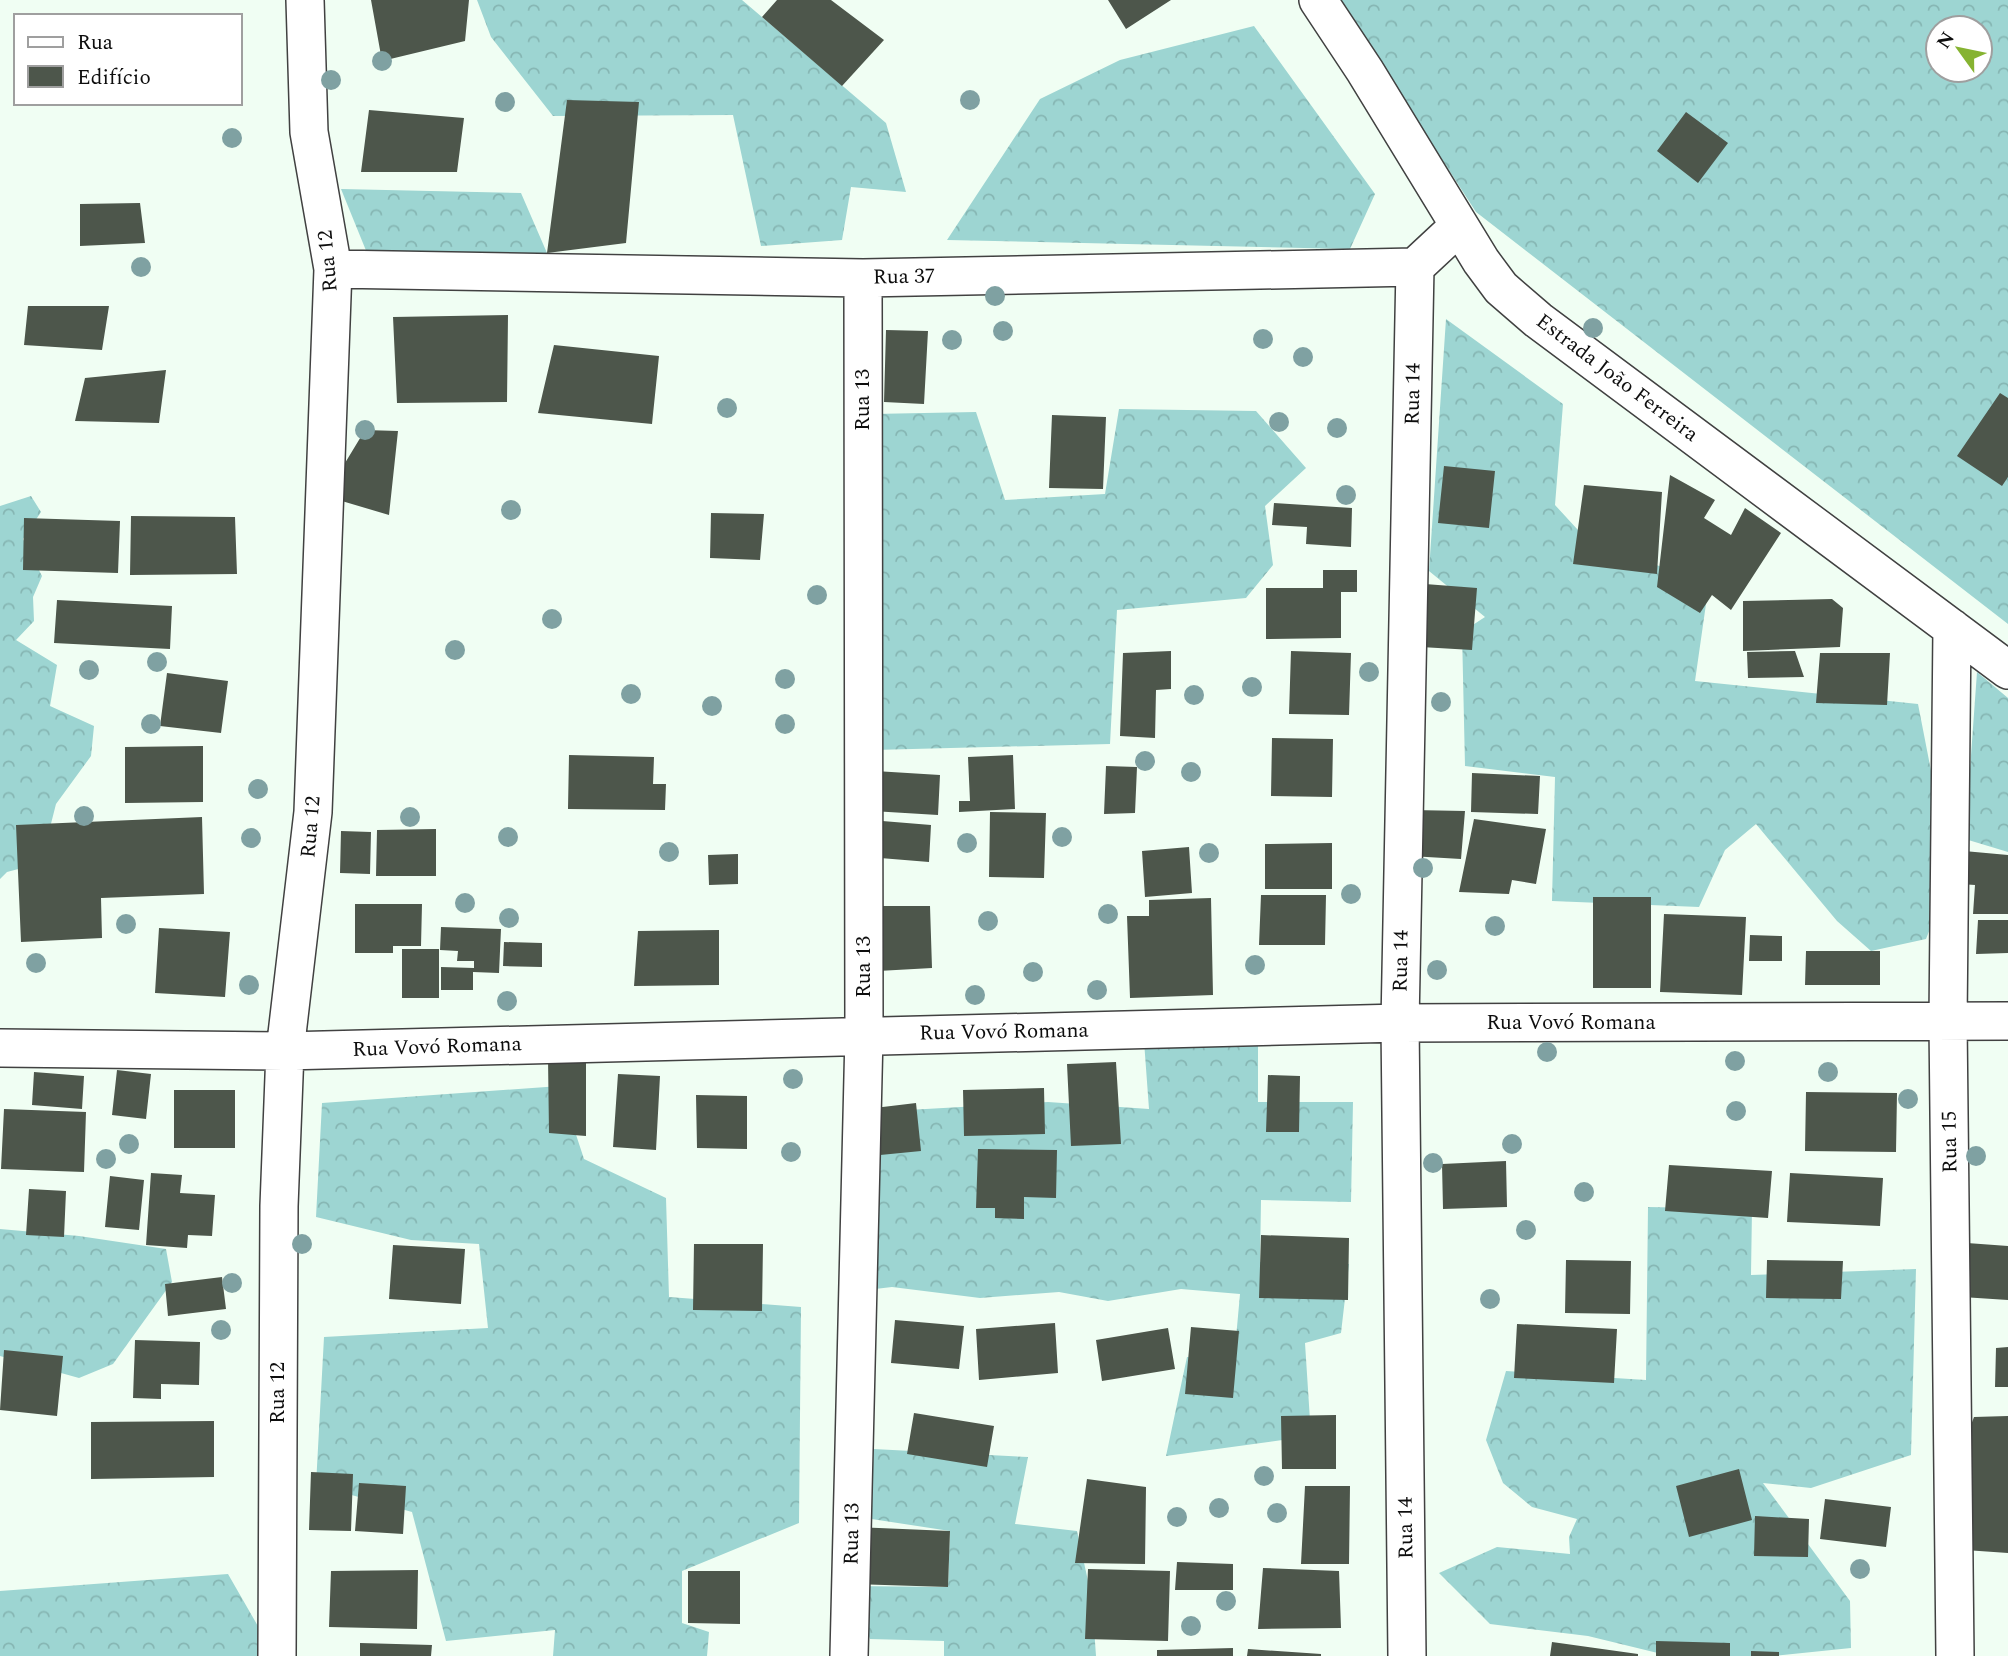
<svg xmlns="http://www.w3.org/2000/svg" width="2008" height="1656" font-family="Spectral,serif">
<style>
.forest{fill:url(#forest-crowns);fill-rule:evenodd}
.building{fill:#4d564b}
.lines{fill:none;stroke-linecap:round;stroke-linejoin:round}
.minor-casing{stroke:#414141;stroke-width:40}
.minor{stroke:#fff;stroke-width:37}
.tree{fill:#7fa1a2}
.labels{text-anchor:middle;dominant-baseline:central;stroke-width:7;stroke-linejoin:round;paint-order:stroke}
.street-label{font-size:21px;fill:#0e0e0e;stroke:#fff}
</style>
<defs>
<pattern id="forest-crowns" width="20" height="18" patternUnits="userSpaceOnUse" patternTransform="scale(1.75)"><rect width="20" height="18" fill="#9dd5d2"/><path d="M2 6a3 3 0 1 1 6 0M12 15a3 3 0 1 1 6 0" fill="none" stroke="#86b6b3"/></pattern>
</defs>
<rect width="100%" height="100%" fill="#f0fef3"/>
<!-- forest -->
<path class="forest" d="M477 0H742L886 123 906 192 851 187 842 240 761 246 733 115 553 116 491 37Z
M1339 0H2008V624L1476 212ZM1938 28H1980V70H1938Z
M1254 26 1375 194 1350 249 947 240 1040 99 1120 60Z
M341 189 521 193 547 253H367Z
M1446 319 1563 404 1555 505 1589 542 1709 583 1695 681 1918 704 1941 822 1942 898 1926 939 1871 951 1837 921 1756 824 1725 850 1699 907 1552 901 1555 777 1465 766 1462 632 1485 617 1429 571Z
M1119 409 1256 411 1306 468 1265 506 1273 565 1246 598 1117 610 1110 744 874 750 872 414 976 412 1005 500 1105 494Z
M31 496 41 512 23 539 42 576 33 597 34 621 16 640 57 665 50 706 94 726 91 756 56 804 41 863 7 872 0 879V506Z
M1977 672 2008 698V852L1965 839Z
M1144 1041 1258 1045V1102H1353L1351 1202 1261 1200 1260 1262 1349 1264 1341 1333 1305 1343 1311 1436 1166 1456 1187 1357 1234 1360 1240 1294 1181 1289 1108 1301 1059 1292 980 1298 892 1287 858 1291 873 1112 1048 1102 1149 1109Z
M560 1086 584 1159 666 1198 669 1297 801 1307 799 1523 682 1571V1623L709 1632 707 1656H553L555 1630 446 1641 412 1512 316 1485 324 1337 488 1328 479 1244 411 1240 316 1217 322 1103Z
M1648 1207 1752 1209 1751 1275 1916 1269 1911 1455 1811 1488 1763 1483 1850 1601 1851 1648 1773 1656H1670L1588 1636 1490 1624 1439 1573 1497 1547 1570 1554 1569 1537 1577 1519 1532 1507 1503 1483 1486 1440 1506 1371 1646 1380Z
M0 1229 79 1236 166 1249 172 1282 113 1364 79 1378 0 1356Z
M854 1448 1028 1457 1015 1524 1077 1531 1092 1599 1096 1656H944V1641L870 1639 851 1586 948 1587 950 1531 852 1516Z
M228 1574 275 1656H0V1591Z"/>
<!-- building -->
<path class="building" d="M371 0H469L465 41 382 61Z
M777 0H831L884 40 842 86 762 17Z
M1108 0H1171L1126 29Z
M567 100 639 102 626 243 547 253Z
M369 110 464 118 457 172H361Z
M1686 112 1728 143 1698 183 1657 151Z
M140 203 145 243 80 246V204Z
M28 306H109L102 350 24 345Z
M508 315 507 402 397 403 393 317Z
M886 330 928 331 924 404 884 402Z
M554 345 659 356 652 424 538 413Z
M166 370 159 423 75 421 85 378Z
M2000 393 2008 398V477L2002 486 1957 456Z
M1052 415 1106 417 1103 489 1049 488Z
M365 430 398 431 389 515 325 496Z
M1444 466 1495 471 1489 528 1438 523Z
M1670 475 1715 500 1704 518 1731 535 1745 508 1781 533 1731 610 1712 595 1700 613 1657 587Z
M1584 485 1662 492 1657 574 1573 564Z
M1274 503 1352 508 1351 547 1306 544 1307 527 1272 525Z
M711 513 764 514 760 560 710 558Z
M131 516 235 517 237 574 130 575Z
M24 518 120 521 118 573 23 570Z
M1323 570H1357V592H1341V638L1266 639V588H1323Z
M1425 584 1477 588 1472 650 1421 647Z
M1832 599 1843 608 1840 647 1743 651V601Z
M57 600 172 606 170 649 54 643Z
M1171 651V689L1156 690 1155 738 1120 736 1123 653Z
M1291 651 1351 653 1349 715 1289 714Z
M1795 651 1804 677 1748 678 1747 652Z
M1820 653H1890L1887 705 1816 703Z
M167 673 228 681 221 733 160 726Z
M1272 738 1333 739 1332 797 1271 796Z
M203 746V802L125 803V747Z
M569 755 654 757 653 784H666L665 810 568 809Z
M1013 755 1015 809 959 812V801H970L968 757Z
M1106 766 1137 767 1135 813 1104 814Z
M875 771 940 775 938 815 872 811Z
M1472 773 1540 776 1538 814 1471 812Z
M1412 810 1465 811 1461 859 1410 856Z
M990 812 1046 813 1044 878 989 877Z
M202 817 204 894 101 898 102 938 21 942 16 825Z
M1474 819 1546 829 1536 884 1512 880 1509 894 1459 892Z
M870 820 931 825 929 862 868 857Z
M436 829V876H376L377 830Z
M341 831 371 832 370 874 340 873Z
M1332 843V889H1265V844Z
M1189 847 1192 893 1145 897 1142 851Z
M1964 851 2008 855V914H1973L1975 885 1960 884Z
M738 854V884L709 885 708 855Z
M1261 895H1326L1325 945H1259Z
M1593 897H1651V988H1593Z
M1211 898 1213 995 1130 998 1127 916H1149V900Z
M355 904H422L421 946H393V953H355Z
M877 906H930L932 968 878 971Z
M1664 914 1746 917 1742 995 1660 992Z
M1978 920H2008V953L1976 954Z
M441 927 501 929 499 973 473 972V990H441V967L474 968V961H457L458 951 440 950Z
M159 928 230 932 225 997 155 993Z
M719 930V985L634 986 638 931Z
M1750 935 1782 936V961H1749Z
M504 942 542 943V967L503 966Z
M402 949H439V998H402Z
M1806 951H1880V985H1805Z
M586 1056V1136L549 1133 548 1058Z
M1116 1062 1121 1144 1071 1146 1067 1064Z
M117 1070 151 1074 146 1119 112 1115Z
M34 1072 84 1076 82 1109 32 1105Z
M618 1074 660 1076 656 1150 613 1147Z
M1268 1075 1300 1076 1299 1132H1266Z
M1044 1088 1045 1134 964 1136 963 1090Z
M174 1090H235V1148H174Z
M1806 1092 1897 1093 1896 1152 1805 1151Z
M696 1095 747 1096V1149L697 1148Z
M916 1103 921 1151 870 1156 866 1109Z
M4 1109 86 1112 84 1172 1 1169Z
M978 1149 1057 1150 1056 1198 1024 1197V1219L995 1218V1208H976Z
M1506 1161 1507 1207 1443 1209 1442 1164Z
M1669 1165 1772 1171 1768 1218 1665 1211Z
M151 1173 182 1175 180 1193 215 1195 212 1236 188 1235 187 1248 146 1245Z
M1790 1173 1883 1178 1880 1226 1787 1222Z
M110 1176 144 1180 139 1230 105 1227Z
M29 1189 66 1191 64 1237 26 1235Z
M1261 1235 1349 1238 1348 1300 1259 1298Z
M1967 1243 2008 1246V1300L1962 1297Z
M694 1244H763L762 1311 693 1310Z
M393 1245 465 1249 461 1304 389 1299Z
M1566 1260 1631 1261 1630 1314 1565 1313Z
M1767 1260 1843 1261 1841 1299 1766 1298Z
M222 1277 226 1309 168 1316 165 1284Z
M895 1320 964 1326 959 1369 891 1363Z
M1055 1323 1058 1373 979 1380 976 1329Z
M1517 1324 1617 1329 1614 1383 1514 1378Z
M1191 1327 1239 1331 1233 1398 1185 1394Z
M1168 1328 1175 1369 1102 1381 1096 1340Z
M135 1340 200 1342 199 1385 161 1384V1399L133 1398Z
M2008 1347V1387H1995L1996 1348Z
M4 1350 63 1356 57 1416 0 1410Z
M914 1413 994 1426 987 1467 907 1454Z
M1336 1415V1469H1282L1281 1416Z
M2008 1416V1553L1965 1550 1968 1471 1972 1461 1971 1425 1974 1417Z
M214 1421V1477L91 1479V1422Z
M1739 1469 1752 1520 1689 1537 1676 1486Z
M311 1472 353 1474 351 1531 309 1530Z
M1087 1479 1146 1487 1145 1564 1075 1563Z
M359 1483 406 1486 403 1534 355 1531Z
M1305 1486H1350L1349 1564H1301Z
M1825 1499 1891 1507 1886 1547 1820 1539Z
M1755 1516 1809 1519 1808 1557 1754 1556Z
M855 1527 950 1531 948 1587 853 1584Z
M1177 1562 1233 1564V1590H1175Z
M1263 1568 1339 1571 1341 1628 1258 1629Z
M1088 1569 1170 1571 1168 1641 1085 1639Z
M418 1570 417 1629 329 1627 331 1571Z
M688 1571H740V1624L688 1623Z
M1656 1641 1730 1643V1656H1656Z
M1552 1642 1638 1654V1656H1550Z
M360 1643 432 1645 431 1656H360Z
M1233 1648V1656H1157V1650Z
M1248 1649 1321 1654V1656H1247Z
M1751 1651 1779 1652V1656H1751Z"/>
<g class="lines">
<!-- minor casing -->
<g class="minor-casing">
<path id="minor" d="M1318 0 1365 71 1481 261 1501 288 1538 320 2008 670
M333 269 863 278 1415 267 1459 226
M1952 628 1948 1022 1955 1656
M0 1048 285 1051 1400 1023 2008 1021
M277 1656 279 1206 285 1051 313 812 333 269 309 132 305 0
M849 1656 864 1035 863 278
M1407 1656 1400 1023 1415 267"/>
</g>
<!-- minor -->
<use href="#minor" class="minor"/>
</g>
<!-- trees -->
<g class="tree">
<circle cx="382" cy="61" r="10"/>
<circle cx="331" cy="80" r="10"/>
<circle cx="970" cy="100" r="10"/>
<circle cx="505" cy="102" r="10"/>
<circle cx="232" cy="138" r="10"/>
<circle cx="141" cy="267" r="10"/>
<circle cx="995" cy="296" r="10"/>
<circle cx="1593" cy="328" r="10"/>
<circle cx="1003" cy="331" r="10"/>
<circle cx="1263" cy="339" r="10"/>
<circle cx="952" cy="340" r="10"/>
<circle cx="1303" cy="357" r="10"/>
<circle cx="727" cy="408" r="10"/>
<circle cx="1279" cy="422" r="10"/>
<circle cx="1337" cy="428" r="10"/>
<circle cx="365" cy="430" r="10"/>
<circle cx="1346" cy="495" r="10"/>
<circle cx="511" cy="510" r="10"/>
<circle cx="817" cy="595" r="10"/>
<circle cx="552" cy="619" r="10"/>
<circle cx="455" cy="650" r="10"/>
<circle cx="157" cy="662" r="10"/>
<circle cx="89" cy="670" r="10"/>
<circle cx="1369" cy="672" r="10"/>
<circle cx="785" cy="679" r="10"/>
<circle cx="1252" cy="687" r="10"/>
<circle cx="631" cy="694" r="10"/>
<circle cx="1194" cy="695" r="10"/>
<circle cx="1441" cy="702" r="10"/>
<circle cx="712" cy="706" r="10"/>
<circle cx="151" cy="724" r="10"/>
<circle cx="785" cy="724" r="10"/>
<circle cx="1145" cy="761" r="10"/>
<circle cx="1191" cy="772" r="10"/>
<circle cx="258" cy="789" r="10"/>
<circle cx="84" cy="816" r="10"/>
<circle cx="410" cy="817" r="10"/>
<circle cx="508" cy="837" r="10"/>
<circle cx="1062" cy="837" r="10"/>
<circle cx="251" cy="838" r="10"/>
<circle cx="967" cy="843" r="10"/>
<circle cx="669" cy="852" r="10"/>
<circle cx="1209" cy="853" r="10"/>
<circle cx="1423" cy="868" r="10"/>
<circle cx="1351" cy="894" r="10"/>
<circle cx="465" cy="903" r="10"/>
<circle cx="1108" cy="914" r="10"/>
<circle cx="509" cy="918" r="10"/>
<circle cx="988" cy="921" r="10"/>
<circle cx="126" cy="924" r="10"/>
<circle cx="1495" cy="926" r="10"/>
<circle cx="36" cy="963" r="10"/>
<circle cx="1255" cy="965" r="10"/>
<circle cx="1437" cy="970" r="10"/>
<circle cx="1033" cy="972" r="10"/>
<circle cx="249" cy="985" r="10"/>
<circle cx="1097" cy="990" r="10"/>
<circle cx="975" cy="995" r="10"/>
<circle cx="507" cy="1001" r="10"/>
<circle cx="1547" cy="1052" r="10"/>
<circle cx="1735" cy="1061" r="10"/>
<circle cx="1828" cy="1072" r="10"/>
<circle cx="793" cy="1079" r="10"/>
<circle cx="1908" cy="1099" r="10"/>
<circle cx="1736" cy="1111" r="10"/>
<circle cx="129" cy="1144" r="10"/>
<circle cx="1512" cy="1144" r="10"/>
<circle cx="791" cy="1152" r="10"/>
<circle cx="1976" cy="1156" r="10"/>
<circle cx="106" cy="1159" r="10"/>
<circle cx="1433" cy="1163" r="10"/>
<circle cx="1584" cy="1192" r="10"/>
<circle cx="1526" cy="1230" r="10"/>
<circle cx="302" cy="1244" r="10"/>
<circle cx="232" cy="1283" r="10"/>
<circle cx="1490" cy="1299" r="10"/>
<circle cx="221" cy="1330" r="10"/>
<circle cx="1264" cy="1476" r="10"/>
<circle cx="1219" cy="1508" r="10"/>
<circle cx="1277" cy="1513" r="10"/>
<circle cx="1177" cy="1517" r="10"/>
<circle cx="1860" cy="1569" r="10"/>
<circle cx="1226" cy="1601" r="10"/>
<circle cx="1191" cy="1626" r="10"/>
</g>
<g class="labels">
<!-- street labels -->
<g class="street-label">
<text transform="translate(328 261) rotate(-95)">Rua 12</text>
<text transform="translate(904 277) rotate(-1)">Rua 37</text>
<text transform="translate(1617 378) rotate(37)">Estrada João Ferreira</text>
<text transform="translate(1413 394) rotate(-89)">Rua 14</text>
<text transform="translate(863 400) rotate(-90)">Rua 13</text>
<text transform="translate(311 827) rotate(-85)">Rua 12</text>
<text transform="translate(1401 961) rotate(-89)">Rua 14</text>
<text transform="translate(864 967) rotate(-90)">Rua 13</text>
<text x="1571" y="1023">Rua Vovó Romana</text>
<text transform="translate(1004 1032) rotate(-1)">Rua Vovó Romana</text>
<text transform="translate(437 1047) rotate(-2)">Rua Vovó Romana</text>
<text transform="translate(1950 1142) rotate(-91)">Rua 15</text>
<text transform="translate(278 1393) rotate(-90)">Rua 12</text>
<text transform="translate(1406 1528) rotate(-91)">Rua 14</text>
<text transform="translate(852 1534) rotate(-89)">Rua 13</text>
</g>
</g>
<!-- legend -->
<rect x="14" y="14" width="228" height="91" fill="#ffffff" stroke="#9f9f9f" stroke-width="2"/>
<rect x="28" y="37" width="35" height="10" fill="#ffffff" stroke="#9f9f9f" stroke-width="2"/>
<text x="77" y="49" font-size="21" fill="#0e0e0e">Rua</text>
<rect x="28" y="66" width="35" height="21" fill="#4d564b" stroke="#9f9f9f" stroke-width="2"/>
<text x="77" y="84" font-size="21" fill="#0e0e0e">Edifício</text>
<!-- north arrow -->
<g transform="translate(1959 49) rotate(303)"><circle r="33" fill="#ffffff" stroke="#9f9f9f" stroke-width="2"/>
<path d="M0-5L12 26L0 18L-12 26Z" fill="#86b331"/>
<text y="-10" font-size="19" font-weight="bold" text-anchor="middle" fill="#0e0e0e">N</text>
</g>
</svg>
